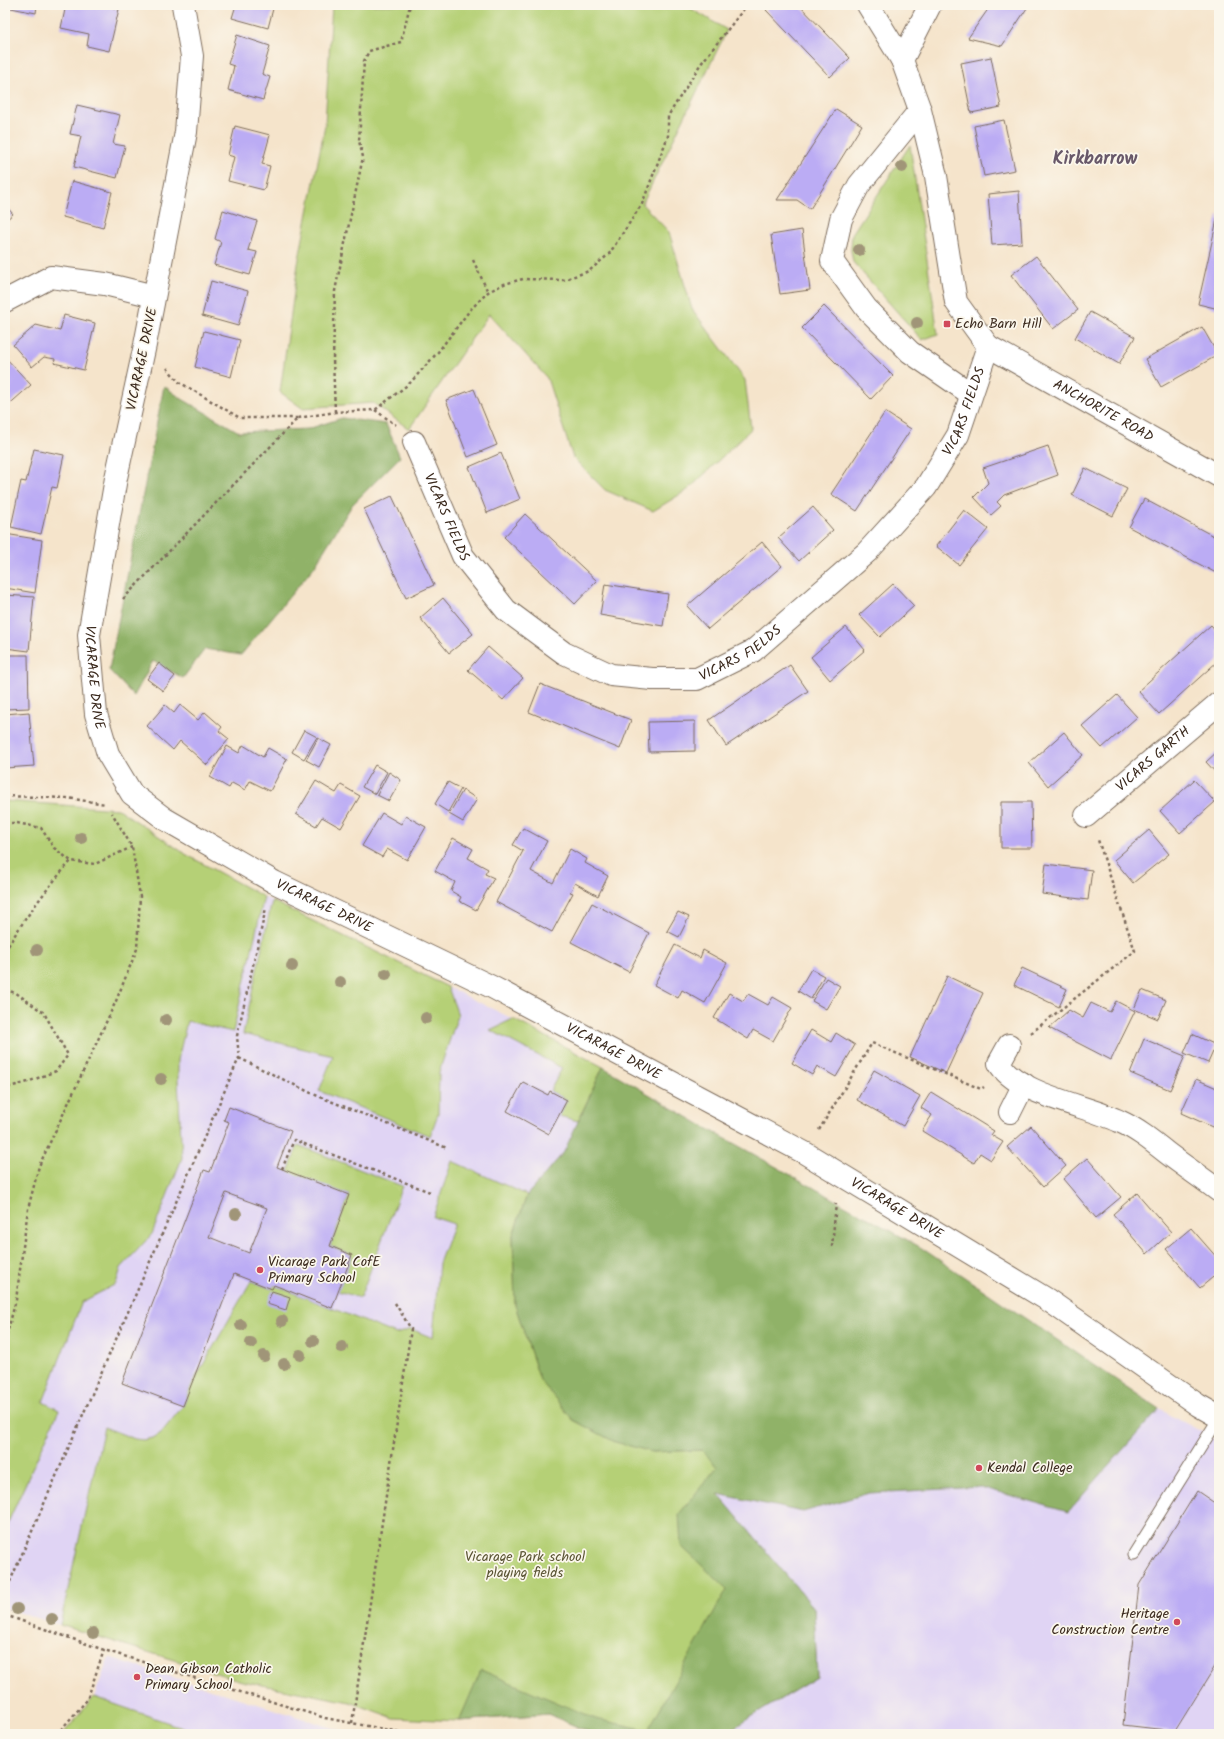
<svg xmlns="http://www.w3.org/2000/svg" width="1224" height="1739" font-family="Kalam,sans-serif">
<style>
.built{fill:#e0d4f4}
.green{fill:#b5d076;stroke:#787d4a}
.forest{fill:#90b267;stroke:#666e42}
.building{fill:#bbacf4;fill-rule:evenodd}
.lines{fill:none;stroke-linecap:round;stroke-linejoin:round}
.lane-casing{stroke:#7c6b5b;stroke-width:13}
.street-casing{stroke:#7c6b5b;stroke-width:24}
.path{stroke:#7c6b5b;stroke-width:2.5;stroke-dasharray:3 3;stroke-linecap:butt}
.lane{stroke:#fff;stroke-width:11}
.street{stroke:#fff;stroke-width:22}
.tree{fill:#a09578}
.poi-dot{fill:#d1495b;stroke:#fbf7ec;stroke-width:1.5}
.labels{text-anchor:middle;dominant-baseline:central;stroke-width:3.5;stroke-linejoin:round;paint-order:stroke}
.poi-label{font-size:14px;fill:#3b2a1e;stroke:#fbf7ec;text-anchor:start}
.street-label{font-size:14px;fill:#3b2a1e;stroke:#fbf7ec}
.park-label{font-size:14px;fill:#5a5434;stroke:#fbf7ec}
.district-label{font-size:18px;font-weight:bold;fill:#685869;stroke:#fbf7ec}
</style>
<rect width="100%" height="100%" fill="#fbf7ec"/>
<filter id="ink" filterUnits="userSpaceOnUse"><feTurbulence type="fractalNoise" baseFrequency=".025" numOctaves="2"/><feDisplacementMap in="SourceGraphic" scale="8" xChannelSelector="R" yChannelSelector="G"/><feConvolveMatrix kernelMatrix="1 2 1 2 8 2 1 2 1" color-interpolation-filters="sRGB"/></filter>
<filter id="wash" filterUnits="userSpaceOnUse"><feTurbulence type="fractalNoise" baseFrequency=".012" numOctaves="4" result="noise"/><feDisplacementMap in="SourceGraphic" scale="16" xChannelSelector="R" yChannelSelector="G"/><feGaussianBlur stdDeviation="0.9" result="paint"/><feColorMatrix in="noise" values="0 0 0 0 0 0 0 0 0 0 0 0 0 0 0 0 0 1.4 0 .05"/><feComposite in="paint" operator="in"/></filter>
<g filter="url(#wash)">
<rect width="100%" height="100%" fill="#f5e4cb"/>
<!-- built -->
<path class="built" d="M5 801 118 809 187 855 260 895 513 1019 603 1067 564 1152 527 1195 513 1235 515 1305 540 1380 652 1452 702 1450 717 1467 920 1247 1159 1409 1219 1441V1734H594L548 1714 459 1721 394 1718 350 1702 242 1681 5 1608Z
M109 1657 352 1734H63L94 1697Z"/>
<!-- green -->
<path class="green" d="M332 5H685L727 30 642 204 669 232 692 309 745 380 751 429 689 489 653 511 605 490 573 458 547 378 489 314 409 429 373 403 302 408 280 392 298 264 325 125Z
M910 145 938 334 922 340 853 262 851 250 852 234Z
M5 801 118 809 187 855 264 897 233 1032 187 1021 178 1060V1080L182 1158 152 1234 121 1268 116 1284 82 1302 43 1402 59 1410 5 1529Z
M272 901 448 987 458 1015 439 1072 438 1114 430 1136 319 1091 333 1056 243 1034Z
M513 1019 603 1067 578 1121 559 1116 567 1100 550 1091 562 1068 490 1030Z
M298 1145 402 1186 360 1298 338 1291 352 1255 330 1246 349 1195 288 1172Z
M452 1161 527 1195 513 1235 515 1305 540 1380 652 1452 702 1450 717 1467V1494L814 1608 817 1677 723 1734H594L548 1714 459 1721 394 1718 350 1702 242 1681 60 1625 104 1427 135 1439 143 1440 153 1438 161 1433 183 1406 191 1386 251 1281 272 1289 274 1285 396 1334 411 1329 433 1338 439 1263 454 1224 433 1217Z
M94 1697 201 1734H63Z"/>
<!-- forest -->
<path class="forest" d="M164 386 182 399 239 432 308 429 342 418 386 424 400 457 352 505 314 567 241 655 205 649 183 678 153 661 134 696 109 670Z
M603 1067 701 1125 920 1247 1159 1409 1068 1512 981 1487 869 1493 803 1512 718 1494 814 1608 817 1677 723 1734H594L548 1714 459 1721 481 1670 596 1719 648 1730 727 1589 681 1546 679 1514 717 1467 702 1450 652 1452 615 1442 573 1420 540 1380 515 1305 513 1235 527 1195 564 1152Z"/>
<g id="blocks">
<!-- building -->
<path class="building" d="M12 5H37L36 13 11 8Z
M66 5H102L119 9 109 51 87 46 89 34 61 28Z
M236 5H274L268 28 232 18Z
M771 5H799L850 58 830 77 766 10Z
M991 5H1029L1002 46 968 38Z
M237 35 270 46 262 74 270 77 263 100 228 90 234 66 228 64Z
M991 57 1001 107 971 113 961 63Z
M77 105 120 115 113 144 125 146 117 178 74 167 81 136 70 134Z
M836 109 862 125 810 209 797 200H777Z
M1004 120 1015 170 984 176 974 126Z
M235 126 270 135 262 164 270 166 264 190 228 181 234 157 228 155Z
M72 181 112 192 103 228 63 217Z
M1019 191 1022 243 992 245 988 194Z
M5 205 13 214 5 221Z
M223 210 257 221 248 250 257 252 250 275 214 265 221 242 215 239Z
M1218 215H1219V309L1198 304Z
M802 230 810 290 780 294 771 235Z
M1036 256 1078 310 1053 329 1011 275Z
M211 281 248 291 238 326 202 316Z
M824 306 893 376 871 399 802 328Z
M1090 312 1135 337 1119 364 1075 338Z
M64 315 95 323 84 370 54 363 55 359 44 357 32 367 13 345 36 325 60 331Z
M1202 327 1218 355 1161 387 1145 359Z
M204 331 240 340 231 377 195 367Z
M5 357 31 385 5 408Z
M474 389 497 445 468 457 446 400Z
M885 412 911 429 857 511 831 494Z
M1048 446 1058 475 1004 495 997 502 1001 506 991 515 974 497 988 483 983 468Z
M34 449 64 455 57 488 52 487 41 534 11 527 21 481 26 482Z
M501 453 520 499 487 513 469 467Z
M1085 468 1127 489 1113 516 1072 495Z
M392 496 434 585 406 598 364 509Z
M1144 499 1219 539V567L1216 573 1129 527Z
M813 507 833 530 799 561 778 538Z
M964 510 988 529 959 565 936 546Z
M525 514 597 581 575 604 504 537Z
M5 534 42 540 35 593 5 588Z
M762 542 782 566 708 629 687 606Z
M605 584 668 594 663 626 600 615Z
M893 584 914 606 880 637 859 615Z
M5 595 34 597 29 651 5 648Z
M443 598 473 634 449 653 420 618Z
M1211 625 1219 634V660L1159 714 1138 691Z
M846 627 865 650 830 680 811 657Z
M488 647 523 678 503 700 468 670Z
M5 655H28L29 708 5 709Z
M159 663 175 676 163 691 147 679Z
M790 665 808 691 726 746 709 720Z
M540 684 631 720 620 749 529 712Z
M1117 695 1137 717 1102 748 1082 726Z
M165 705 174 713 180 705 198 720 205 712 222 727 219 731 229 739 207 765 180 741 173 750 147 726Z
M29 712 34 766 5 768V714Z
M695 721V751L649 752 648 722Z
M304 730 317 737 304 759 292 752Z
M1064 732 1083 755 1048 786 1029 763Z
M318 738 331 745 319 767 306 760Z
M243 745 263 757 268 748 287 759 270 791 250 781 245 790 232 783 229 788 210 777 227 746 239 753Z
M1219 750V776L1206 762Z
M375 765 387 772 375 794 362 787Z
M389 772 401 780 389 801 377 795Z
M1194 780 1215 802 1180 833 1160 811Z
M316 781 336 793 341 785 360 796 341 828 322 817 316 826 296 814Z
M448 782 461 789 448 812 435 804Z
M463 790 477 799 463 822 449 814Z
M1001 802H1031L1032 848H1001Z
M382 813 401 824 406 816 426 827 407 860 387 849 382 857 362 846Z
M523 828 547 841 531 871 553 883 570 849 587 859 585 863 608 876 598 896 575 883 570 892 573 893 552 932 496 902 523 851 513 845Z
M1149 830 1169 854 1133 883 1114 860Z
M453 838 473 849 468 858 488 869 485 874 494 878 476 910 459 901 461 897 451 891 455 882 435 871Z
M1046 864 1092 870 1088 900 1042 894Z
M592 903 649 933 629 972 571 942Z
M678 912 689 917 679 937 667 931Z
M675 945 700 958 703 950 727 963 705 1003 682 990 678 998 654 985Z
M1022 968 1067 989 1059 1007 1014 985Z
M811 969 824 976 811 999 798 991Z
M947 976 983 993 946 1073 910 1057Z
M826 978 840 986 826 1009 812 1001Z
M1142 990 1166 1000 1158 1019 1134 1009Z
M729 993 743 1001 748 994 768 1005 773 997 792 1008 773 1041 753 1030 748 1039 714 1018Z
M1116 1001 1135 1011 1111 1060 1049 1028 1069 1010 1083 1018 1091 1003 1110 1012Z
M811 1030 831 1042 836 1033 855 1045 836 1077 817 1066 812 1075 792 1063Z
M1192 1034 1216 1045 1208 1063 1184 1053Z
M1144 1039 1185 1056 1170 1090 1130 1073Z
M874 1070 920 1096 903 1126 857 1100Z
M1196 1079 1219 1089V1130L1181 1113Z
M523 1082 548 1095 550 1091 567 1100 549 1134 507 1111Z
M931 1092 994 1131 991 1135 1003 1142 991 1160 980 1153 974 1163 922 1131 932 1115 921 1108Z
M229 1107 291 1131 277 1167 349 1195 330 1246 352 1255 332 1308 274 1285 272 1289 234 1274 183 1406 122 1383 204 1170 210 1172 229 1122 224 1120ZM226 1193 267 1208 249 1253 209 1237Z
M1031 1126 1066 1166 1043 1187 1007 1147Z
M1087 1158 1121 1197 1096 1218 1063 1179Z
M1137 1193 1171 1232 1147 1254 1113 1214Z
M1191 1228 1219 1260V1272L1200 1288 1166 1249Z
M272 1291 290 1297 286 1310 267 1304Z
M1197 1491 1219 1506V1660L1175 1731 1123 1725 1139 1585Z"/>
</g>
</g>
<g filter="url(#ink)">
<use href="#blocks" fill-opacity="0" stroke="#7c6b5b" stroke-width="1"/>
<g class="lines">
<!-- lane casing -->
<g class="lane-casing">
<path id="lane" d="M1134 1554 1219 1418"/>
</g>
<!-- street casing -->
<g class="street-casing">
<g id="street">
<path id="s1" d="M183 5 192 56 186 132 145 345 116 478 89 635 96 714 108 754 132 794 165 819 274 882 492 987 805 1153 1048 1300 1198 1405 1219 1417"/>
<path id="s2" d="M868 5 902 60 920 110 936 176 956 302 988 346 1219 476"/>
<path d="M902 60 930 5"/>
<path d="M920 110 859 185 841 219 832 261 866 308 910 352 971 394"/>
<path d="M5 301 51 277 105 284 154 296"/>
<path id="s3" d="M414 442 463 556 506 610 564 653 611 675 652 679H697L753 651 867 552 926 487 958 435 988 346"/>
<path id="s4" d="M1086 816 1219 703"/>
<path d="M1009 1045 999 1063C1016 1094 1088 1106 1119 1121 1137 1129 1152 1141 1167 1153 1184 1166 1202 1178 1219 1191"/>
<path d="M1010 1112 1024 1084"/>
</g>
</g>
<!-- path -->
<path class="path" d="M473 260 488 292
M167 368 179 382 240 418H298
M375 410 396 425
M335 412 333 359 335 291 363 157 359 141 364 61 369 51 401 42 410 5
M123 599 298 418 335 412 375 410 410 383 438 352 470 310 488 292 504 284 523 279 563 280 589 271 609 254 642 204 668 136V116L700 65 747 5
M5 796 67 798 106 804
M5 823H17L41 828 54 848 71 861 95 864 132 847
M5 951C24 919 46 889 71 861
M5 990 16 993 44 1013 68 1055 56 1071 25 1083 5 1088
M1031 1033 1135 951 1098 840
M239 1058 313 1094 447 1148
M819 1130 872 1043 981 1089 984 1087
M282 1169 294 1140 430 1192
M832 1247 836 1203
M5 1341 16 1300 28 1209 39 1166 116 1001 137 949 140 896 132 847 112 813
M5 1593 239 1058 237 1036 266 908
M5 1615 104 1650 325 1718 410 1734
M352 1723 411 1329 395 1303
M57 1734 87 1700 104 1650"/>
<!-- lane -->
<use href="#lane" class="lane"/>
<!-- street -->
<use href="#street" class="street"/>
</g>
<!-- trees -->
<g class="tree">
<circle cx="902" cy="167" r="6"/>
<circle cx="859" cy="250" r="6"/>
<circle cx="917" cy="323" r="6"/>
<circle cx="81" cy="838" r="6"/>
<circle cx="37" cy="950" r="6"/>
<circle cx="292" cy="966" r="6"/>
<circle cx="386" cy="974" r="6"/>
<circle cx="340" cy="982" r="6"/>
<circle cx="426" cy="1018" r="6"/>
<circle cx="166" cy="1020" r="6"/>
<circle cx="161" cy="1079" r="6"/>
<circle cx="236" cy="1214" r="6"/>
<circle cx="282" cy="1321" r="6"/>
<circle cx="241" cy="1325" r="6"/>
<circle cx="313" cy="1341" r="6"/>
<circle cx="251" cy="1343" r="6"/>
<circle cx="342" cy="1347" r="6"/>
<circle cx="300" cy="1355" r="6"/>
<circle cx="264" cy="1356" r="6"/>
<circle cx="284" cy="1364" r="6"/>
<circle cx="17" cy="1609" r="6"/>
<circle cx="52" cy="1619" r="6"/>
<circle cx="93" cy="1633" r="6"/>
</g>
</g>
<!-- markers -->
<g class="poi-dot">
<rect x="943" y="320" width="8" height="8" rx="2"/>
<circle cx="260" cy="1270" r="4"/>
<circle cx="979" cy="1468" r="4"/>
<circle cx="1177" cy="1622" r="4"/>
<circle cx="137" cy="1677" r="4"/>
</g>
<g class="labels">
<!-- poi labels -->
<g class="poi-label">
<text x="955" y="324">Echo Barn Hill</text>
<text x="268" y="1262">Vicarage Park CofE<tspan x="268" dy="16">Primary School</tspan></text>
<text x="987" y="1468">Kendal College</text>
<text x="1169" y="1614" text-anchor="end">Heritage<tspan x="1169" dy="16">Construction Centre</tspan></text>
<text x="145" y="1669">Dean Gibson Catholic<tspan x="145" dy="16">Primary School</tspan></text>
</g>
<!-- street labels -->
<g class="street-label">
<text transform="translate(142 359) rotate(-78)">VICARAGE DRIVE</text>
<text stroke="none"><textPath href="#s3" startOffset="790">VICARS FIELDS</textPath></text>
<text stroke="none"><textPath href="#s2" startOffset="500">ANCHORITE ROAD</textPath></text>
<text stroke="none"><textPath href="#s3" startOffset="82">VICARS FIELDS</textPath></text>
<text stroke="none"><textPath href="#s3" startOffset="454">VICARS FIELDS</textPath></text>
<text stroke="none"><textPath href="#s1" startOffset="683">VICARAGE DRIVE</textPath></text>
<text stroke="none"><textPath href="#s4" startOffset="88">VICARS GARTH</textPath></text>
<text stroke="none"><textPath href="#s1" startOffset="1031">VICARAGE DRIVE</textPath></text>
<text stroke="none"><textPath href="#s1" startOffset="1355">VICARAGE DRIVE</textPath></text>
<text stroke="none"><textPath href="#s1" startOffset="1679">VICARAGE DRIVE</textPath></text>
</g>
<!-- park labels -->
<g class="park-label">
<text x="525" y="1557">Vicarage Park school<tspan x="525" dy="16">playing fields</tspan></text>
</g>
<!-- district labels -->
<g class="district-label">
<text x="1095" y="159">Kirkbarrow</text>
</g>
</g>
<!-- margin -->
<rect width="1224" height="1739" fill="none" stroke="#fbf7ec" stroke-width="20"/>
</svg>
